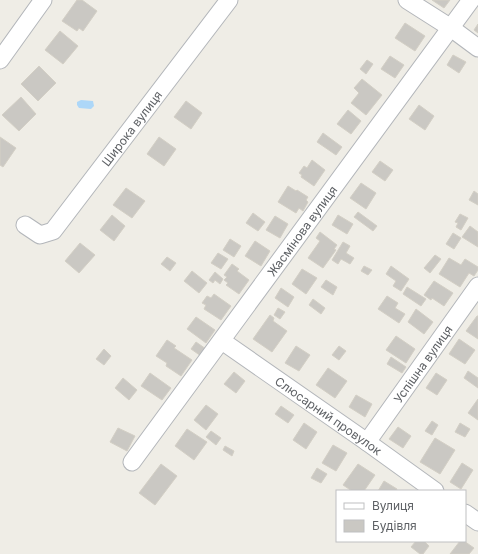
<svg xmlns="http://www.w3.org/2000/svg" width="478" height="554" font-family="Inter,sans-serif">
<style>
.water{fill:#add7f8}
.building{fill:#cac8c3;stroke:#d3cfc5}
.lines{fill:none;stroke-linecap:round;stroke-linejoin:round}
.minor-casing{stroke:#b3b6ba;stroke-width:19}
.minor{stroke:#fff;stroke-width:17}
.labels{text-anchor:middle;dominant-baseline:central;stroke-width:3;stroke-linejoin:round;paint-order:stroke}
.street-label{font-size:12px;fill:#5e6165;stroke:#fff}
</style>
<rect width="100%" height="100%" fill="#efede6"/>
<!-- water -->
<path class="water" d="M81 100 93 101 94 106 91 109 79 108 77 105V102Z"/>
<!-- building -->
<path class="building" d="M77 0H82L97 11 83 31 79 28 77 31 62 21Z
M432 0H450L444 8Z
M405 23 425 36 415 51 395 38Z
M478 24V33L474 30Z
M60 31 78 46 63 64 45 50Z
M453 55 466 62 459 73 447 65Z
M390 56 404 65 395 78 381 69Z
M367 60 373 64 366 74 360 69Z
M39 66 56 83 38 101 21 84Z
M362 79 382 95 366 115 351 103 359 93 354 88Z
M21 97 36 114 19 131 2 115Z
M186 101 202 113 191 129 174 117Z
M419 105 434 116 425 130 409 119Z
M348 110 361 121 351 134 337 124Z
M323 133 342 147 336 155 317 142Z
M0 137 16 148 3 167 0 165Z
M159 137 176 149 164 166 147 154Z
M312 160 325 170 314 186 301 177 302 175 299 173 304 166 307 168Z
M380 161 393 170 385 181 372 172Z
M361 183 376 193 366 209 350 198Z
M288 186 296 191 297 190 308 197 306 200 308 202 303 211 299 208 296 213 278 202Z
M126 188 145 201 132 218 113 205Z
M474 191 478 194V205L469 200Z
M358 212 377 226 373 231 354 217Z
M253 213 265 222 258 231 246 223Z
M460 214 468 218 461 230 456 227 458 223 455 222Z
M112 215 125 226 114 241 100 230Z
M338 215 353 224 347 234 332 225Z
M275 216 288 224 280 238 266 230Z
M470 226 478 232V247L462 237Z
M320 232 337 245 334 249 336 250 323 268 308 258 320 241 316 238Z
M453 233 461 238 454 249 446 244Z
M230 239 241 246 234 257 223 250Z
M255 241 270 251 261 266 245 256Z
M343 242 350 246 346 253 354 258 350 264 341 259 338 264 332 260Z
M80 243 95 255 79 273 65 261Z
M218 253 228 259 221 269 211 263Z
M435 255 441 259 430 273 424 268Z
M167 257 176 263 170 271 161 264Z
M449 258 461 265 465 259 478 267V270L474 276 469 273 460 287 439 274Z
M232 264 239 269 237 271 249 280 239 294 226 285 228 283 224 280 227 277 224 275Z
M364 266 372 270 368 275 361 271Z
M391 266 409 279 401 291 393 286 396 281 386 274Z
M302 269 317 278 306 294 292 284Z
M192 271 207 283 199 293 184 281Z
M215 272 223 279 220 284 215 280 213 283 209 280Z
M326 280 337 287 333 295 321 287Z
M434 281 453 293 444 306 432 298 431 300 424 295Z
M407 287 426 299 421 306 403 294Z
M281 288 294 297 288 307 275 298Z
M214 294 231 306 221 320 204 309 206 305 202 303 207 296 211 298Z
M387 296 398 303 395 308 405 314 399 323 378 309Z
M313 299 325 308 321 314 309 305Z
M278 308 285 312 280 319 274 315Z
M416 309 433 322 424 334 408 322Z
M270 315 274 318 273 321 287 331 272 352 253 339Z
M477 316H478V339L466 331Z
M196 317 215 330 206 343 187 329Z
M396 336 415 349 406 363 386 350Z
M459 339 475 350 465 364 449 354Z
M167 340 176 346 174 348 192 360 181 376 166 366 167 363 156 356Z
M196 342 206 349 201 356 191 349Z
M296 346 310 355 299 371 285 363Z
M339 346 346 351 339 360 332 355Z
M104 349 111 356 104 365 96 359Z
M391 357 406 367 402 373 387 364Z
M328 368 347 381 335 398 316 385Z
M468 371 478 378V388L464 378Z
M234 372 245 381 236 393 224 384Z
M150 373 171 388 162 400 141 386Z
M436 373 447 380 437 395 426 388Z
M123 378 137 390 129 400 115 388Z
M356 395 372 404 365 417 349 407Z
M478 399V420L468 413Z
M206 405 218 414 206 430 194 420Z
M281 406 294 415 288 423 275 414Z
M432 421 438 425 432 435 425 431Z
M304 423 317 432 306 449 293 440Z
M460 423 470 429 465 437 455 432Z
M398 427 411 436 403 448 389 439Z
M118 428 135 436 127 451 110 442Z
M187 429 207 442 194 460 175 446Z
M211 431 221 438 216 445 206 437Z
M435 438 455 450 440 474 420 462Z
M333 445 347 453 336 471 322 463Z
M225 446 234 451 232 456 223 450Z
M462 463 473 470 461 489 450 482Z
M161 464 177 476 155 505 139 493Z
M358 464 375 475 364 491H352L343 485Z
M317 468 327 474 321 483 311 478Z
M384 481 397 489 396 491H378Z
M416 541H424L429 546 423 554H420L411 547Z
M460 541H464L474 548 469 554H450Z"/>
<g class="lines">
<!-- minor casing -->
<g class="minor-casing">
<g id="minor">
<path d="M407 0 451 28 478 48"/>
<path d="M0 60 43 0"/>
<path id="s1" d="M25 225 40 235 53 231 229 0"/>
<path id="s2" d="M222 341 367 442 435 491"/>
<path id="s3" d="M367 442 478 286"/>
<path id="s4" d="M132 462 471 0"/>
<path d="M465 513 478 522"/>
</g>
</g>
<!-- minor -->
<use href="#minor" class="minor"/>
</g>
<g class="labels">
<!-- street labels -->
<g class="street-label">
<text stroke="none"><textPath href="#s1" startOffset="161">Широка вулиця</textPath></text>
<text stroke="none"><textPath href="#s4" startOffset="287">Жасмінова вулиця</textPath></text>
<text stroke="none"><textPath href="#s3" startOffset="96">Успішна вулиця</textPath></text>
<text stroke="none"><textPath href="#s2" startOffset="130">Слюсарний провулок</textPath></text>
</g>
</g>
<!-- legend -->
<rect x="336" y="490" width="130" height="52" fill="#ffffff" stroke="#bfc0c1"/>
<rect x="344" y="503" width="20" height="6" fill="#ffffff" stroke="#bfc0c1"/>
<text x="372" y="510" font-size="12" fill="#5e6165">Вулиця</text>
<rect x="344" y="520" width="20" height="12" fill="#cac8c3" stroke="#bfc0c1"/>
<text x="372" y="530" font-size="12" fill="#5e6165">Будівля</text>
</svg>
